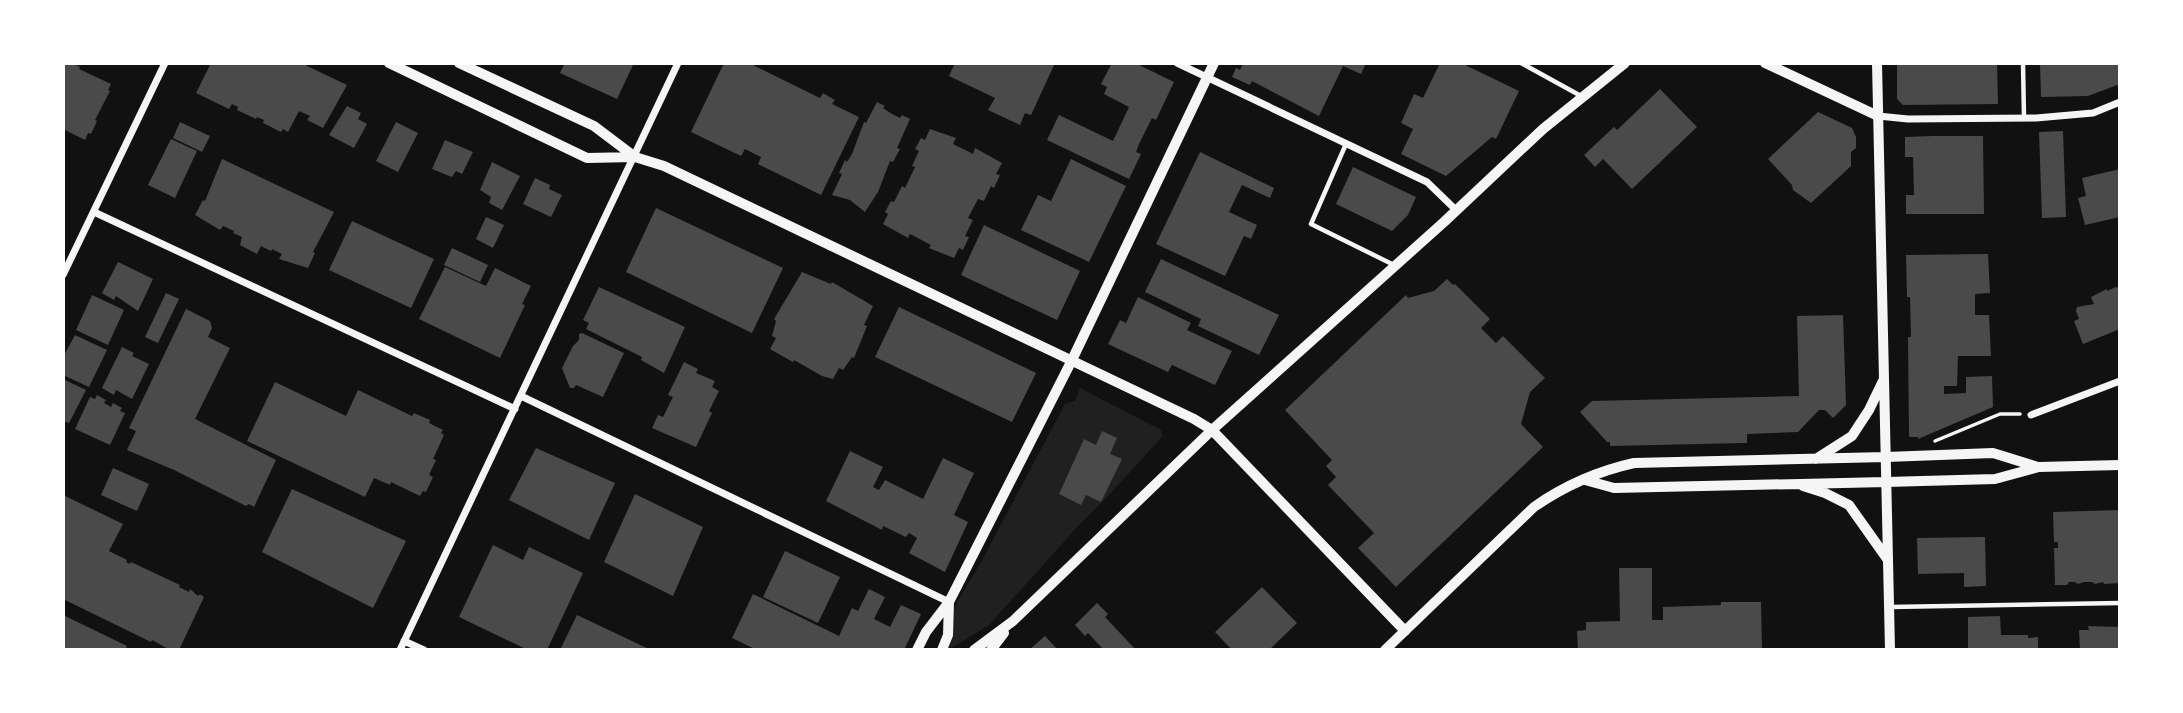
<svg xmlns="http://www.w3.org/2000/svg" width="2183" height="713" font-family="Karla,sans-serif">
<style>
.green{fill:#202020}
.building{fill:#4a4a4a}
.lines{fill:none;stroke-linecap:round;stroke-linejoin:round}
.path{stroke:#f5f5f5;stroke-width:3.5}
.service{stroke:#f5f5f5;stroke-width:4.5}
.minor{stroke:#f5f5f5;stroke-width:7}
.tertiary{stroke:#f5f5f5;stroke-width:10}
.secondary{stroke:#f5f5f5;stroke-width:10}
</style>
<rect width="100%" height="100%" fill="#111"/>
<!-- green -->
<path class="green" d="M1080 388 1161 430 1163 436 1107 497 1079 525 989 625 950 649 954 610 957 602 980 564 1065 404 1075 401Z"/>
<!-- building -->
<path class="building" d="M63 63H72L80 67 79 69 111 84 108 90 110 91 95 120 97 121 91 134 88 133 85 140 63 129Z
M211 63H301L347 85 323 128 307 120 310 116 299 111 288 132 283 129 281 132 263 123 264 120 257 117 256 119 237 110 238 107 232 104 229 109 196 93Z
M565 63H634L617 99 560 73Z
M724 63H749L820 98 823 93 835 100 832 104 859 117 821 195 758 164 761 157 745 149 741 156 691 132Z
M955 63H1055L1031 115 1025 113 1020 125 988 110 995 98 949 76Z
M1112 63H1135L1174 82 1156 120 1152 118 1139 144 1136 152 1141 154 1129 179 1047 140 1059 115 1113 141 1129 107 1104 94 1107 87 1101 84Z
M1243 63H1366L1361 74 1343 66 1319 116 1252 81 1250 85 1232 77 1236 68 1240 70Z
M1440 63H1461L1519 91 1496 139 1492 137 1446 176 1401 154 1413 129 1401 123 1414 94 1423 98Z
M1897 63H1997L1998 104 1903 105 1897 99Z
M2040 63H2120V84L2088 96 2041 97Z
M1660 89 1697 127 1632 189 1603 159 1595 167 1584 155 1614 127 1617 130Z
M877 102 885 106 883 108 892 114 900 118 902 115 910 119 897 148 900 149 893 162 890 161 878 192 865 212 850 200 832 195 842 174 839 173 845 160 847 162 852 154 864 122 866 123Z
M347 106 361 113 358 119 367 124 354 148 329 135Z
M1818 112 1852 128 1856 137V148L1851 152V166L1811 203 1793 190 1792 185 1768 159Z
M180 122 210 136 202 152 173 138Z
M396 122 418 133 398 172 376 161Z
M930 129 956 138 953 144 973 154 975 148 1002 163 996 174 1000 175 994 188 991 186 984 201 978 199 968 218 973 220 965 236 969 237 963 250 959 248 954 258 929 248 931 245 910 234 908 238 883 224 888 214 885 212 891 201 894 202 902 186 905 188 915 167 912 166 919 151 915 149 921 138 925 140Z
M2063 131 2066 217 2042 218 2039 132Z
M1933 136H1983L1984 214H1906V195H1914L1913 157H1905V137Z
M171 139 197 151 175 198 148 185Z
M445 140 473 152 462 174 456 171 452 177 432 169Z
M1200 152 1274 188 1270 198 1242 185 1229 212 1257 225 1251 239 1244 236 1225 276 1156 244Z
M222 159 334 212 313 252 315 253 308 268 279 259 282 254 272 249 271 251 261 246 257 254 240 245 242 237 233 233 234 231 223 226 220 230 195 215 203 200 205 201Z
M1071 159 1126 186 1089 262 1021 230 1038 195 1051 201Z
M492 162 520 176 502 210 489 203 491 197 480 190Z
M1353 167 1416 197 1408 215 1392 231 1336 204Z
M2120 169V217L2085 225 2078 198 2086 196 2082 178Z
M535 178 550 185 549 189 562 195 551 217 523 204Z
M656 208 783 268 752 333 626 272Z
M486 217 504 225 493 248 476 239Z
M352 221 434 259 411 308 329 270Z
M984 225 1080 271 1057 320 961 275Z
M452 248 488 265 480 282 444 265Z
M1988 254 1990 293 1975 294V315H1989L1991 356H1958L1957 386H1944V394L1966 393V377L1992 376 1993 407 1918 439V437H1909L1908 337H1911L1910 297H1907L1906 255Z
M1161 259 1279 315 1259 355 1198 326 1201 319 1145 292Z
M118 262 153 279 138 311 116 296 114 300 102 293Z
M445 267 486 286 495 268 531 286 522 304 525 305 500 358 419 319Z
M802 272 831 284 832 282 873 306 864 325 867 326 854 358 852 357 843 370 839 368 833 379 822 376 794 360 793 362 770 349 776 338 772 336 776 321 774 319Z
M1447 279 1453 285 1455 284 1490 319 1481 328 1496 343 1503 336 1545 378 1530 392 1521 424 1543 447 1396 587 1358 548 1374 533 1328 485 1336 477 1326 466 1332 460 1285 410 1406 295 1408 298 1434 291Z
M599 287 685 327 664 373 641 360 642 357 586 329 589 323 583 320Z
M2116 287 2120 288V329L2083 344 2074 321 2079 319 2076 311 2077 307 2094 304 2091 297 2107 289V291Z
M166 293 179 299 158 343 145 337Z
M92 295 124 310 108 345 76 330Z
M1138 297 1191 323 1187 330 1232 351 1215 385 1172 365 1168 372 1108 344 1120 320 1126 323Z
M899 307 1036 373 1012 422 875 357Z
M186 309 210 321 212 328 208 337 230 348 195 419 276 460 254 507 249 504 246 506 174 470 127 450 136 431 129 428Z
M1843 315 1846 405 1833 418 1825 410H1819L1798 432 1747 434V443H1744L1610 446V442H1607L1580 412 1592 401 1799 396 1797 316Z
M582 333 624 353 603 397 576 385 574 388H570L562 368 573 346 579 340V334Z
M75 335 107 350 89 387 63 375V357Z
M122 347 134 353 132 356 149 364 132 399 116 390 114 395 102 388Z
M684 362 698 369 696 373 715 381 712 387 719 391 709 411 712 413 696 447 652 428 658 415 663 417 673 397 668 395Z
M63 379 86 390 69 423 63 421Z
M275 382 346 416 358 390 412 416 414 413 430 420 429 423 443 430 441 433 444 435 433 459 436 460 429 475 433 477 426 492 423 491 420 496 391 482 390 485 374 478 365 497 247 441Z
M97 395 106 400 104 403 111 407 113 403 122 408 120 411 125 413 110 445 75 429 90 397 95 399Z
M1102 431 1117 438 1110 454 1122 459 1101 502 1086 495 1081 505 1059 494 1084 439 1096 445Z
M536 448 615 483 589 540 509 500Z
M850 451 883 467 873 487 879 490 885 480 923 499 943 458 974 473 954 515 968 522 945 572 909 553 917 538 909 533 906 537 883 526 882 530 826 501Z
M113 468 149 484 137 511 101 495Z
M292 489 406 541 373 608 262 552Z
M635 494 703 527 673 596 604 562Z
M63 495 123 524 109 551 127 560 126 562 130 564 131 562 180 585 179 587 189 592 190 589 198 596 200 594 204 597 179 650H170L152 640 151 642 63 599Z
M2120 510V583L2104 584 2103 582 2095 584 2092 582H2084L2078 584 2075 582H2069L2067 585H2055L2054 548H2058V542H2054L2053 512Z
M1985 537 1986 586 1964 587V573L1918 574 1917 538Z
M493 545 523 560 529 547 583 573 547 650H528L459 617Z
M785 551 840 577 818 623 763 597Z
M1619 568H1652V620H1663V607L1721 605V602H1761L1762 650H1578L1577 631 1586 630V622L1620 621Z
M1262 587 1297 623 1269 650H1232L1215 632Z
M869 589 885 597 874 619 890 627 901 605 921 614 904 650H757L732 638 753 594 839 636 852 608 858 611Z
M1097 603 1108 614 1105 617 1136 650H1104L1088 633 1085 636 1075 625Z
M63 615 127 646 125 650H63Z
M577 615 651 650H560Z
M2000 616 2001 635H2028V638L2038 637V650H1968V617Z
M2088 626 2120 627V650H2080L2079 630H2089Z
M1045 636 1058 650H1029Z"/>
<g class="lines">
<!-- path -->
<path class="path" d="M1935 441 2000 414H2020"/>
<!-- service -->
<path class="service" d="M1521 63 1581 96
M2023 63 2024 118
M1346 144 1311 224 1394 265
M1890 607 2120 603"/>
<!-- minor -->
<path class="minor" d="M1177 63 1427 182 1456 210
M1878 116 1908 119 2036 118 2093 113 2120 102
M94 212 515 409
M63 275 165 63
M521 396 949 602
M2031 415 2120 381
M404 641 424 650
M400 650 678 63"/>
<!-- tertiary -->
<path class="tertiary" d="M389 63 587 158 635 157
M459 63 594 126 635 157 664 166 1194 419 1212 430 1405 631
M1765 63 1878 116
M1886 457 1993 453 2038 467
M1886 482 1995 479 2039 467 2120 465
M917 650 926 632 949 602 1072 360 1214 63
M942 650 948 635 949 602"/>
<!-- secondary -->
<path class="secondary" d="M1877 63 1890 650
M1816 459 1852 436 1869 410 1883 381
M1585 480 1614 488 1886 482
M1803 486 1825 493 1849 505 1888 560
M974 650 1013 621 1212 430 1444 222 1543 129 1625 63
M991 650 1004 633
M1385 650 1534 507C1564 486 1598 471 1634 463L1886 457"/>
</g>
<!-- border -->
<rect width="2183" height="713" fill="none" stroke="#ffffff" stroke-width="130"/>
</svg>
